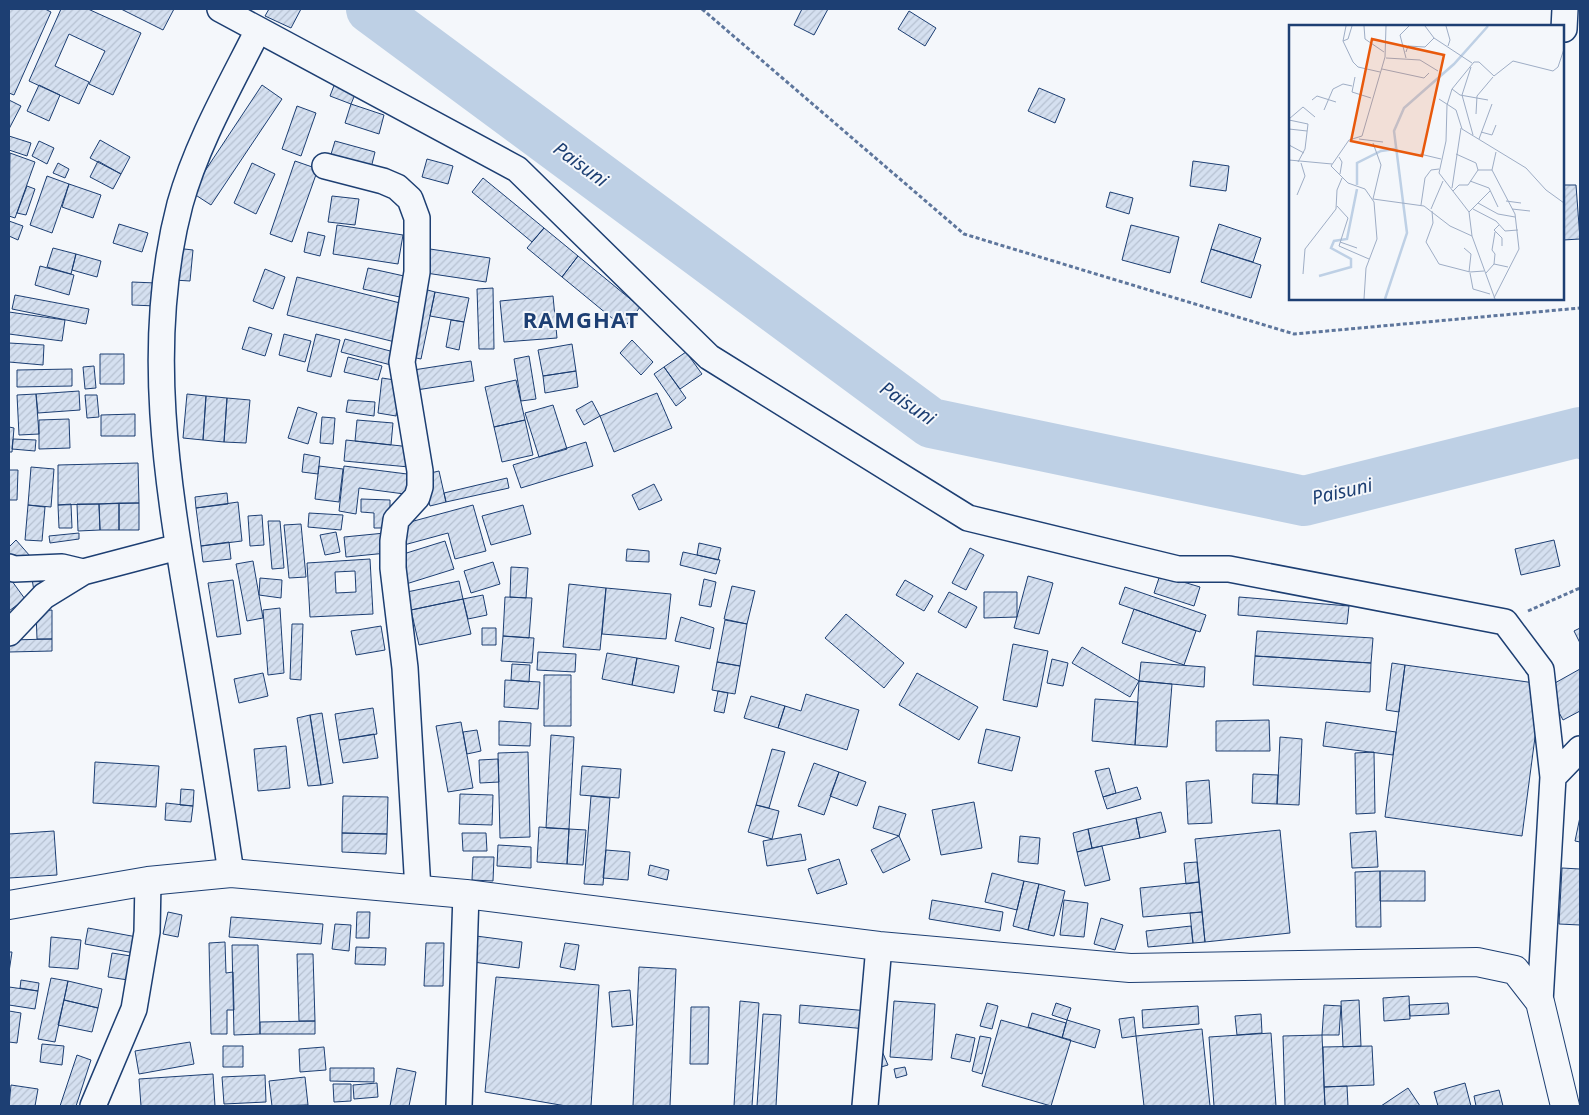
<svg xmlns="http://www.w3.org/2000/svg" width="1589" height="1115" font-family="'Noto Sans',sans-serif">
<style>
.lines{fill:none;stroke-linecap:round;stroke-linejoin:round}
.stream{stroke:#bed0e5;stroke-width:9}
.river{stroke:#bed0e5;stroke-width:50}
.building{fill:url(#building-hatch);stroke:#1d3f73;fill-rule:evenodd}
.street-casing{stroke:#1d3f73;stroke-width:28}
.highway-casing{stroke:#1d3f73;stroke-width:30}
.path{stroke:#5e769c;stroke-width:3;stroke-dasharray:4 2.5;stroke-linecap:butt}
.street{stroke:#f4f7fb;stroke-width:25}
.highway{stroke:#f4f7fb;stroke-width:28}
.labels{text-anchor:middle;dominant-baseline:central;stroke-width:4;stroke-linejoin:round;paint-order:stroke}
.water-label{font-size:19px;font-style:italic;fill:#1d3f73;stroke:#f4f7fb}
.district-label{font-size:22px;font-weight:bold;letter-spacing:1px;fill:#1d3f73;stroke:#f4f7fb}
.inset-river{fill:none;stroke:#bed0e5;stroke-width:2.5}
.inset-road{fill:none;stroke:#9eadc5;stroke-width:1}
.view{fill:#e8590c;fill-opacity:0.15;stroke:#e8590c;stroke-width:2.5}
.inset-edge{fill:none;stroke:#1d3f73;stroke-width:2.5}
</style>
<defs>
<pattern id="building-hatch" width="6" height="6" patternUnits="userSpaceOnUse" patternTransform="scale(1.25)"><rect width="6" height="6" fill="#d5e0f0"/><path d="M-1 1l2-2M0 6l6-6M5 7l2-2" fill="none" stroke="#b6c1d1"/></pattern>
</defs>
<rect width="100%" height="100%" fill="#f4f7fb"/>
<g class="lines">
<!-- stream -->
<path class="stream" d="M1572 434 1580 455"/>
<!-- river -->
<path class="river" d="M371 9 931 423 1304 501 1580 432"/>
</g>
<!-- building -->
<path class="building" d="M9 9H45L51 12 14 95 9 93Z
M61 9H88L141 33 113 95 89 84 105 51 69 34 55 66 89 82 79 104 29 81Z
M121 9H174L163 30Z
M269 9H301L291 28 265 16Z
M802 9H828L814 35 794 25Z
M909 11 936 28 925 46 898 29Z
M335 83 356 92 351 104 330 96Z
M39 85 60 95 49 121 27 111Z
M262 85 282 99 211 205 191 192Z
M1039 88 1065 99 1055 123 1028 111Z
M9 100 21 106 9 129Z
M351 104 384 115 379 134 345 123Z
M297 106 316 113 301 156 282 149Z
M9 136 31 143 27 156 9 150Z
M100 140 130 157 121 174 90 158Z
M39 141 54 148 47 164 32 156Z
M335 141 375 152 370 172 329 161Z
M10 153 35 162 15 218 9 216Z
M427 159 453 166 448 184 422 177Z
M98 161 121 174 113 189 90 177Z
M295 161 318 169 292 242 270 234Z
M1193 161 1229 166 1226 191 1190 186Z
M58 163 69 169 65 178 53 173Z
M252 163 275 174 256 214 234 203Z
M47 176 69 184 52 233 30 225Z
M483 178 544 228 532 242 472 192Z
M69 184 101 195 93 218 62 207Z
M1563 185H1576L1580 239 1563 240Z
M27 186 35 189 26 215 17 213Z
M1110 192 1133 198 1129 214 1106 207Z
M332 196 359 199 355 225 328 222Z
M9 221 23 226 18 240 9 236Z
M119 224 148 233 142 252 113 243Z
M1219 224 1261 238 1253 262 1211 249Z
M337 225 403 235 398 264 333 254Z
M1131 225 1179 237 1170 273 1122 260Z
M544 228 578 256 562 277 527 248Z
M308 232 325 236 320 256 304 252Z
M53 248 76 254 71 274 47 267Z
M176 248 193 250 190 281 174 280Z
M430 249 490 258 486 282 426 273Z
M1211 249 1261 265 1251 298 1201 282Z
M76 254 101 261 97 277 72 270Z
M578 256 640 307 624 328 562 277Z
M40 266 74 275 69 295 35 285Z
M368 268 413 278 409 299 363 289Z
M265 269 285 277 273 309 253 301Z
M297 277 408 305 399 343 287 315Z
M132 282 156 283V306L132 305Z
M420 288 435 292 421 359 407 356Z
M493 288 494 349H479L477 289Z
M435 292 469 298 464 322 430 316Z
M15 295 89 309 86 324 12 309Z
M553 296 557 338 504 342 500 301Z
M9 312 65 320 62 341 9 334Z
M451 320 464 322 459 350 446 347Z
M249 327 272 334 265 356 242 349Z
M284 334 311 341 305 362 279 355Z
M316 334 340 340 331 377 307 371Z
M345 339 394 352 391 365 341 352Z
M632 340 653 362 641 375 620 353Z
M9 343 44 345 43 365 9 362Z
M572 344 576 371 543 376 538 350Z
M686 352 702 374 680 389 664 367Z
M100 354H124V384H100Z
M529 356 536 399 521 401 514 359Z
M348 357 382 366 378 380 344 372Z
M471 361 474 381 410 391 407 371Z
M94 366 96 388 85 389 83 367Z
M664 367 686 398 676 406 654 374Z
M72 369V386L17 387V370Z
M576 371 578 387 545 393 543 376Z
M382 378 401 381 396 416 378 413Z
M516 380 525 420 494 427 485 387Z
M79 391 80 410 38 413 36 394Z
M657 393 672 428 614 452 600 416Z
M36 394 39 434 19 435 17 395Z
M187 394 206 396 203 440 183 438Z
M85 395H97L99 417 87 418Z
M206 396 227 398 224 442 203 440Z
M227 398 250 400 246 443 224 442Z
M348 400 375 402 374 416 346 412Z
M592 401 600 416 584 425 576 410Z
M553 405 567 449 539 457 525 413Z
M298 407 317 413 308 444 288 438Z
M135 414V436H101V415Z
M322 417 335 418 333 444 320 443Z
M69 419 70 448 39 449V420Z
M357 420 393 423 391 445 355 441Z
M525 420 533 455 502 462 494 427Z
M9 427 14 428 12 452H9Z
M13 439 36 440 35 451 12 449Z
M346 440 411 447 409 467 344 461Z
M586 442 593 466 521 488 513 465Z
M304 454 320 457 318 474 302 472Z
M138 463 139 503 58 505V465Z
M319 466 343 469 339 502 315 499Z
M344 466 415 475 412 495 359 488 356 514 339 511Z
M31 467 54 469 51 507 28 505Z
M9 470H18L17 500H9Z
M439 471 446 502 430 506 422 475Z
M507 478 509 488 446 502 444 493Z
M654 484 662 500 639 510 632 495Z
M227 493 228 504 196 508 195 497Z
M361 499 390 500V528H374V513L361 512Z
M238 502 242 541 201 546 196 508Z
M119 503V530H100L99 504Z
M119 503H139V530H119Z
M71 504 72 528H59L58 505Z
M77 504H99L100 530 78 531Z
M28 505 45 507 42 541 25 540Z
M473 505 486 551 455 559 448 533 404 545 399 525Z
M523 505 531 534 491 545 482 516Z
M309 513 343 515 341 530 308 527Z
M262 515 264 545 250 546 248 516Z
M268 521H280L284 568 272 569Z
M301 524 306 577 289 578 284 525Z
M336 532 340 552 325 555 320 535Z
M79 533V539L50 543 49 536Z
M385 533 387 553 346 557 344 537Z
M16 540 30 556 19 566 9 555V547Z
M1554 540 1560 566 1521 575 1515 549Z
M445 541 454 569 406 584 397 556Z
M229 542 231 559 203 562 201 546Z
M699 543 721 548 718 560 697 555Z
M970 548 984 555 966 590 952 583Z
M627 549 649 551V562L626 561Z
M683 552 720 560 716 574 680 565Z
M370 559 373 614 310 617 307 563ZM355 571 356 592 336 593 335 572Z
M253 561 263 618 247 621 236 564Z
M493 562 500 584 471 593 464 571Z
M511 567 528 568 526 598 510 597Z
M47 570 50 588 34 591 31 573Z
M1160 575 1200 587 1194 606 1154 593Z
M1028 576 1053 583 1039 634 1014 628Z
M9 577 25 599 9 611Z
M260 578 282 580 281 598 259 595Z
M704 579 716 582 711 607 699 605Z
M233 580 241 634 217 637 208 583Z
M905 580 933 596 924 611 896 595Z
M459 581 463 599 411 610 407 592Z
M569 584 606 588 600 650 563 647Z
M732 586 755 591 747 624 724 619Z
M1125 587 1206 615 1200 632 1119 604Z
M606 588 671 594 666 639 602 634Z
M949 592 977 607 966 628 938 612Z
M984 592H1017V617L984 618Z
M483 595 487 615 468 619 463 599Z
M505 597 532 598 529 638 503 636Z
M1239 597 1349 606 1347 624 1238 615Z
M463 599 471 634 419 645 411 610Z
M280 608 284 673 268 675 263 610Z
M1134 609 1196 631 1184 665 1122 643Z
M52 610V639H37L36 611Z
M846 614 904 663 884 688 825 638Z
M681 617 714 628 710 649 675 641Z
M725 620 747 624 740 666 717 662Z
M292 624H303L301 680 290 679Z
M381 626 385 650 356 655 351 631Z
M482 628H496V645H482Z
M1580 628V643L1574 631Z
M1257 631 1373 638 1371 663 1255 656Z
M503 636 534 638 532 663 501 661Z
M52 639V651L9 652V640Z
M1013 644 1048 651 1037 707 1003 700Z
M1082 647 1139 681 1130 697 1072 663Z
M538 652 576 654 575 672 537 670Z
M607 653 637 658 632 685 602 679Z
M1255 656 1371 663 1370 692 1253 685Z
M637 658 679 666 674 693 632 685Z
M1052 659 1068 663 1063 686 1047 683Z
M717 662 740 666 735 694 712 690Z
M1141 662 1205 667 1204 687 1139 681Z
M1392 663 1405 665 1399 712 1386 710Z
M512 664 530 665 529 682 511 680Z
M1405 665 1542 684 1522 836 1385 817Z
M1580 669V711L1563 720 1546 688Z
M263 673 268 696 239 703 234 679Z
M917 673 978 707 959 740 899 705Z
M544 675H571V726H544Z
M505 680 540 682 538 709 504 707Z
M1139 681 1172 684 1167 747 1135 745Z
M718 691 728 693 724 713 714 711Z
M806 694 859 710 847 750 778 728 785 706 801 711Z
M751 696 785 706 778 728 744 718Z
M1095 699 1138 702 1135 745 1092 741Z
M373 708 377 734 339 740 335 714Z
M322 713 333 783 321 785 310 715Z
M310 715 321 785 308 786 297 718Z
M1269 720 1270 751H1216V721Z
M499 721 531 723 530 746 499 745Z
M461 722 473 788 448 792 436 726Z
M1326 722 1396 732 1393 755 1323 746Z
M986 729 1020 737 1012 771 978 763Z
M477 730 481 751 467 754 463 732Z
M374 734 378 758 343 763 339 740Z
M551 735 574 737 569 829 546 828Z
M1280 737 1302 739 1299 805 1277 804Z
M286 746 290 788 258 791 254 749Z
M772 749 785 752 769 808 756 805Z
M528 752 530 837 500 838 498 753Z
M1374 752 1375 813 1356 814 1355 753Z
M498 759 499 782 480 783 479 760Z
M95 762 159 766 156 807 93 803Z
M814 763 839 772 824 815 798 806Z
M582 766 621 769 619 798 580 795Z
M1109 768 1116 793 1103 797 1095 771Z
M839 772 866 782 857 806 830 796Z
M1253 774 1278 775 1277 804 1252 803Z
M1209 780 1212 823 1188 824 1186 782Z
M1137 787 1141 799 1107 809 1103 797Z
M181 789 194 790 193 806 180 805Z
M460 794 493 795 492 825 459 824Z
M343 796 388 797 387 834 342 833Z
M591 796 610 798 603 885 584 884Z
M974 802 982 848 941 855 932 810Z
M166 803 193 806 191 822 165 820Z
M756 805 779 811 772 839 748 832Z
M879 806 906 814 899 836 873 828Z
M1161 812 1166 832 1140 838 1136 818Z
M1580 817V842L1575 841Z
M1136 818 1140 838 1092 848 1088 829Z
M539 827 569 829 567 864 537 862Z
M569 829 586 830 583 865 567 864Z
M1088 829 1092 848 1077 852 1073 833Z
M1280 830 1290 933 1205 942 1195 839Z
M54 831 57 875 9 878V834Z
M1376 831 1378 867 1352 868 1350 833Z
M342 833 387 834 386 854 342 852Z
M462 833H486L487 851H463Z
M801 834 806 860 767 866 763 841Z
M899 836 910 860 883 873 871 850Z
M1020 836 1040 838 1038 864 1018 862Z
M498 845 531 847V868L497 866Z
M1102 846 1110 880 1085 886 1077 852Z
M606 850 630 852 628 880 603 878Z
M473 857H494L493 881 472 880Z
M839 859 847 884 817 894 808 869Z
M1197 862 1199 882 1186 884 1184 863Z
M650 865 669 870 667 880 648 875Z
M1562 868 1580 869V925L1559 924Z
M1380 871 1381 927H1356L1355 872Z
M1380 871H1425V901H1380Z
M992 873 1024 881 1017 910 985 902Z
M1024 881 1039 884 1028 930 1013 926Z
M1199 882 1202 912 1143 917 1140 888Z
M1039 884 1065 891 1054 936 1028 930Z
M932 900 1003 912 1000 931 929 919Z
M1064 900 1088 903 1084 937 1060 935Z
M168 912 182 915 178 937 163 934Z
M357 912H370L369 938H356Z
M1202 912 1205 942 1193 943 1190 913Z
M231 917 323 924 321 944 229 937Z
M1101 918 1123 925 1115 950 1094 944Z
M335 924 351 925 349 951 332 949Z
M1191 926 1193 943 1148 947 1146 931Z
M88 928 137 937 134 953 85 944Z
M476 936 522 942 519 968 473 962Z
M51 937 81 940 78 969 49 967Z
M225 942 226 973 233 972 234 1010H227V1034H211L209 943Z
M426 943H444L443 986H424Z
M565 943 579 945 575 970 560 967Z
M232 945H258L260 1034 234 1035Z
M356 947 386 948 385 965 355 964Z
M9 952H12L9 972Z
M112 953 131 956 128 980 108 977Z
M297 954H313L315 1021H299Z
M639 967 676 969 670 1106H633Z
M496 977 599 985 591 1106H566L485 1092Z
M51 978 68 981 55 1042 38 1039Z
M21 980 39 983 38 991 20 988Z
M68 981 102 989 98 1008 64 1000Z
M9 987 38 991 35 1009 9 1005Z
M630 990 633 1025 612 1027 609 992Z
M1409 996 1410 1019 1384 1021 1383 998Z
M64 1000 98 1008 92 1032 58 1025Z
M1359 1000 1361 1046 1343 1047 1341 1001Z
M740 1001 759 1003 752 1106H734Z
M894 1001 935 1004 932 1060 890 1057Z
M987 1003 998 1006 992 1029 980 1026Z
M1056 1003 1071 1008 1067 1020 1052 1015Z
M1448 1003 1449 1014 1410 1016 1409 1005Z
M800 1005 869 1011 867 1029 799 1023Z
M1324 1005 1341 1006 1339 1035H1322Z
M1198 1006 1199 1024 1143 1028 1142 1010Z
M691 1007H709L708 1064H690Z
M9 1011 21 1013 17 1043 9 1042Z
M1032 1013 1066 1023 1062 1038 1028 1027Z
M763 1014 781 1015 776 1106H757Z
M1261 1014 1262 1033 1237 1035 1235 1016Z
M1134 1017 1136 1036 1122 1038 1119 1019Z
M1001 1020 1071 1040 1051 1106 982 1086Z
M1067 1020 1100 1030 1095 1048 1062 1038Z
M315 1021V1034H260V1022Z
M1202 1029 1210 1106H1144L1136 1036Z
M1271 1033 1276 1106H1214L1209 1037Z
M956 1034 975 1038 970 1062 951 1058Z
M1322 1035 1325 1106H1285L1283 1036Z
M980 1036 991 1038 982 1074 972 1071Z
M190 1042 194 1064 139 1074 135 1051Z
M42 1044 64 1046 62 1065 40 1062Z
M223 1046H243V1067H223Z
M1372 1046 1374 1085 1324 1087 1323 1047Z
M324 1047 326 1070 300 1072 299 1049Z
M882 1051 888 1065 881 1067 876 1054Z
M77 1055 91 1060 76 1106H60Z
M905 1067 907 1075 896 1078 894 1069Z
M330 1068H374V1082L330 1081Z
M397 1068 416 1072 409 1106H390Z
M213 1074 215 1106H141L139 1079Z
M265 1075 266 1102 224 1104 222 1077Z
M305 1077 308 1105 272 1106 269 1081Z
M377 1083 378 1097 354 1099 353 1085Z
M1465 1083 1471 1106H1438L1434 1092Z
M333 1084H351V1101L334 1102Z
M11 1085 38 1089 35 1106H9Z
M1347 1086 1348 1106H1325L1324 1087Z
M1408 1088 1420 1106H1381Z
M1499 1090 1503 1106H1476L1474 1096Z"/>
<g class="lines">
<!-- street casing -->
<g class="street-casing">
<path id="street" d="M220 9 517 169 709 357 968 518 1178 569H1229L1505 622 1541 670 1553 777 1540 1002
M1564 29 1565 9
M325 166 383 181 397 187 410 199 417 218V272L402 362 420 471V487L417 497 396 520 393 541V568L405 668 418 890
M9 567 14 569 62 567 83 572
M9 633 44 596 83 572 178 547
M1553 777 1580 749
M231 873C219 791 206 710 192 628 168 487 143 345 180 204 197 143 230 86 258 30
M93 1106 134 1009 147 932 148 881
M459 1106 466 894
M865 1106 879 946"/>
</g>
<!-- highway casing -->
<g class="highway-casing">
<path id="highway" d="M9 905 148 881 231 873 466 894 879 946 1130 968 1477 962 1515 970 1540 1002 1565 1106"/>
</g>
<!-- path -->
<path class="path" d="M702 9 964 234 1294 334 1580 308
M1528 611 1580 588"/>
<!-- street -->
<use href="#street" class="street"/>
<!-- highway -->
<use href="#highway" class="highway"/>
</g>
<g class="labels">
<!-- water labels -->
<g class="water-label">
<text transform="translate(581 164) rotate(36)">Paisuni</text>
<text transform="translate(908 403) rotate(34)">Paisuni</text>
<text transform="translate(1342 491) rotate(-13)">Paisuni</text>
</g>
<!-- district labels -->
<g class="district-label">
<text x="581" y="319">RAMGHAT</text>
</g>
</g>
<!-- overview -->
<g transform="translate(1289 25)">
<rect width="275" height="275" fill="#f4f7fb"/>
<path class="inset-river" d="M68 160V138L92 126 106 124M30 251 62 242V234L42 223 45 216 58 214 68 164M96 274 118 208 105 106 115 83 165 39 199 1"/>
<path class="inset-road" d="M57 1 54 16 64 37 69 42 91 47M75 1 76 14 95 27M136 1 145 13 183 38M157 1 161 15 159 21M54 16 59 14 63 1M117 27 119 21 136 22 145 13M97 33 131 35 149 46M117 33 111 10 120 1M182 42 173 70 184 110M93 44 135 53 140 48M66 52 63 67 82 73M163 64 171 70 199 75M150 74 167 85 173 104 237 143 257 165 275 178M23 75 28 71 47 77M35 85 44 64 54 59 63 61M187 89 188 71 204 52M0 94 14 82 26 92M0 95 19 99 16 124 9 137M0 104 18 106M192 107 203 110 207 100M70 114 94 117M190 114 203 79M84 118 92 140 84 174 135 181 161 201 183 211 206 274M0 120 15 128M131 129 152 134M167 129 187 138 189 145H203M50 132 53 137 51 149M0 135 43 139M181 156 200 163 209 182M163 163 172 103M164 166 170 160H179L189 145M8 170 16 151 12 138M217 176 232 178M189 178 209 189 226 192M132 180 136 153 142 145 150 144M48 181 59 193 50 221 80 234M142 184 154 156M184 184 207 196 216 206 229 205M223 184 241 186M143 186 144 198 137 217 150 239 181 247 195 246M180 187 201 166M210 200 205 205 213 213V221M183 211 180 187 150 148 157 116 158 80 163 64 185 37H190L205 51 224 36 264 46 269 42 275 24M51 217 68 223M175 223 182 229 180 247M205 239 206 229 203 225 206 207M181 248 184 264 201 269M197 248 205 239 219 242M14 249 16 224 47 184 48 165 53 153M205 273 230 224 226 189 203 145 207 127M75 274 77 243 88 214 85 177 76 164 59 158 42 141 60 115 73 111 96 32 97 1"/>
<path class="view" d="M83 14 155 30 133 131 62 116Z"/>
<rect width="275" height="275" class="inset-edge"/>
</g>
<!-- border -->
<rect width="1589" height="1115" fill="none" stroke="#1d3f73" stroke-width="20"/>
</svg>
